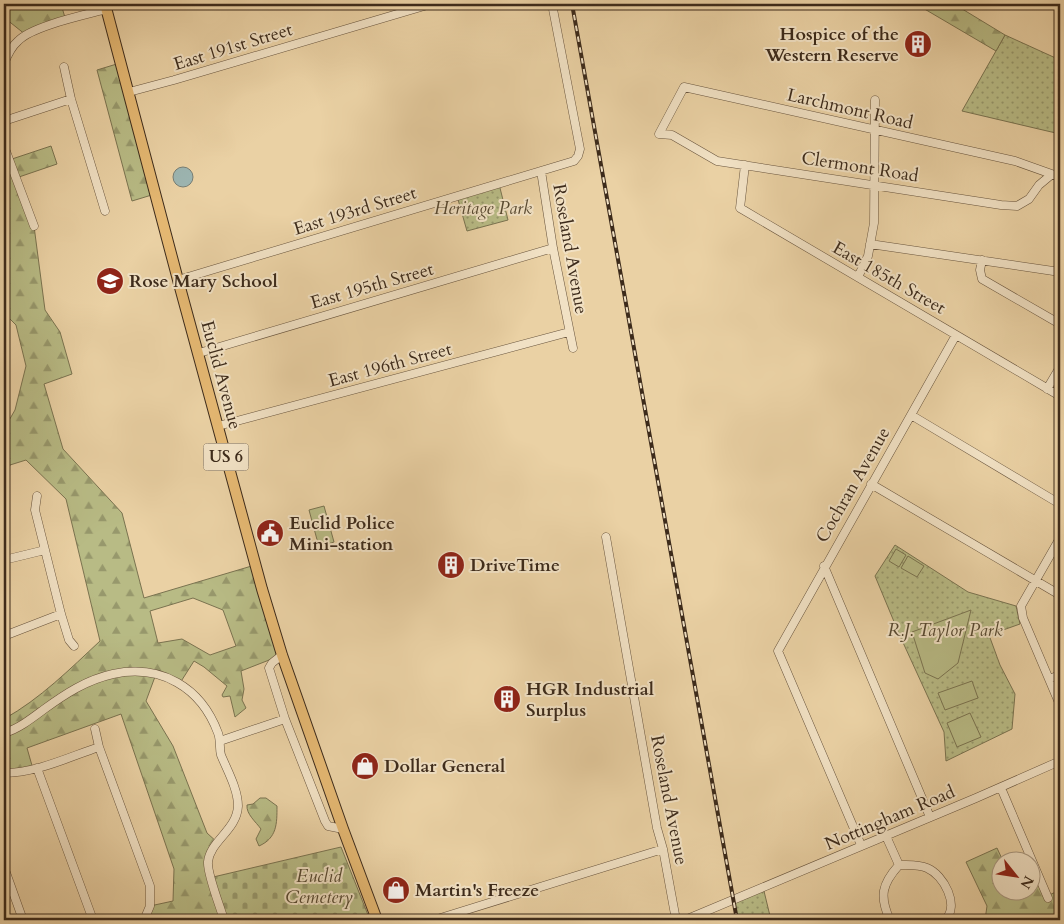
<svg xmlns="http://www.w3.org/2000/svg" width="1064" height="924" font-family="Cardo,serif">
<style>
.grass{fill:url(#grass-dots);stroke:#7a7350}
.forest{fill:url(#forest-firs);stroke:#7a7350;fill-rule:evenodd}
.cemetery{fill:url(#cemetery-stones);stroke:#7a7350}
.garden{fill:#b8bb85;stroke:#7a7350}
.water{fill:#9cb5b1;stroke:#767e75}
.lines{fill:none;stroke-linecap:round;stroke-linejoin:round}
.minor-casing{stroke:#68543d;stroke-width:9}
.major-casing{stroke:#3d2b1b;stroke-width:12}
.minor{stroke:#f1e1c4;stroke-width:8}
.major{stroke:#e5b872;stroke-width:10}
.rail-casing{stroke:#3d2b1b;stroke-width:4}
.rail{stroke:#f1e1c4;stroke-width:2;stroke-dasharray:5.5;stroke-linecap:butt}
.labels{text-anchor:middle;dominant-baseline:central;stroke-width:4;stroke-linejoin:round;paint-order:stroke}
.shield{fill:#f1e1c4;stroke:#73624e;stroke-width:1}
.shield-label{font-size:16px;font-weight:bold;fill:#3d2b1b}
.poi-label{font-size:18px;font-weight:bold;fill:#3d2b1b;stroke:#f1e1c4;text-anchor:start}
.street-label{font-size:18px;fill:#3d2b1b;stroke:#f1e1c4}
.park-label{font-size:18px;font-style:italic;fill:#564830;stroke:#f1e1c4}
</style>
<defs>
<pattern id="grass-dots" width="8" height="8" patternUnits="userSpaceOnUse" patternTransform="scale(1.25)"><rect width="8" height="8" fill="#b8bb85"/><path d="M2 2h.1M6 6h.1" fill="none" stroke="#97986c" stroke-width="1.8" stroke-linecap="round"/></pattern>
<pattern id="forest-firs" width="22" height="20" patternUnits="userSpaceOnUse" patternTransform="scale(1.25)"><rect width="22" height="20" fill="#b8bb85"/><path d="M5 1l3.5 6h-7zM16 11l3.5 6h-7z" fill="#97986c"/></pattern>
<pattern id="cemetery-stones" width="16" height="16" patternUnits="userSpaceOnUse" patternTransform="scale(1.25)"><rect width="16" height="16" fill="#b8bb85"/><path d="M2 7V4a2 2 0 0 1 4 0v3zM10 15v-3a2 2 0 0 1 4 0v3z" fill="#97986c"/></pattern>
</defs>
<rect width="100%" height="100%" fill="#ead1a4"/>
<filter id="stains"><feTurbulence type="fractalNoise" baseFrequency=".004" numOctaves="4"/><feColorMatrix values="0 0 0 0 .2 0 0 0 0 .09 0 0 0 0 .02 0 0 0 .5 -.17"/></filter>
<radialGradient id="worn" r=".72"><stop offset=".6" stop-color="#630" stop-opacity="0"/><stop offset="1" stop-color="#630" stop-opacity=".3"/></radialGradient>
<!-- grass -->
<path class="grass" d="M1005 35 1060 60V134L962 111Z
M499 184 508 220 467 231 457 196Z
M895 545 968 592 1016 606 1020 624 989 635 1000 665 1015 694 1012 729 946 761 944 732 900 636 875 576Z
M763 887 771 920H737L734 900Z"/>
<!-- forest -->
<path class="forest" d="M4 4H61L66 21 26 35 6 19 4 20Z
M916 4H954L1005 35 996 51Z
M120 63 155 194 132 201 97 70Z
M4 146 9 160 51 146 57 164 16 178 34 226 45 310 60 332 72 374 44 384 63 449 122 513 144 598 255 565 282 655 241 671 244 689 242 700 246 708 235 717 230 696 223 697 222 695 227 686 204 667 194 661 180 683 156 674 146 701 173 746 207 833 218 843 209 857 224 920H144L150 906 173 901 174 869 121 714 27 748 33 769 4 773V719C40 699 70 669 100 641L66 499 26 460 10 465 4 477V429L15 410 26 366 16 325 4 313ZM193 598 223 610 236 646 210 655 182 639 158 643 150 611Z
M260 798H266L277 806C277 824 277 838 259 846L256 839 261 829C256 822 246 814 247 805L253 804Z
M997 848 1003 861 1002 862V892H1032V886L1041 882 1047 896 1060 890V920H985L987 906 966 862Z"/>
<!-- cemetery -->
<path class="cemetery" d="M341 847 370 920H222L209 878Z"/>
<!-- garden -->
<path class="garden" d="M324 506 334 542 319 547 309 510Z
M896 549 906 555 899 567 889 561Z
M908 556 924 566 917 577 901 568Z
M971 610 958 663 938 679 925 673 912 632Z
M972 681 978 698 945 710 938 693Z
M970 713 981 737 957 747 947 723Z"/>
<!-- water -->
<path class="water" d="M173 177a10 10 0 1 1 20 0a10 10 0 1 1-20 0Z"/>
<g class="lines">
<!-- minor casing -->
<g class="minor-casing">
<path id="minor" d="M4 64C7 56 11 47 18 41 32 26 85 15 107 9
M64 67 71 99 105 211
M129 92 174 80 431 4
M4 121 71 99
M4 146 34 226
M745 165 740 208 1060 396
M541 171 553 248 573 348
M1051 175 1039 185 1029 199 1017 206 1001 205 717 161 672 135 659 134 684 87 1015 161 1060 177
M870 244 1060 272
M982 260 980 270 982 279 1060 324
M858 277 868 256 874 223 875 100
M178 280 574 161 578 156 580 149 552 4
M199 353 553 248
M1047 389 1060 367
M911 415 1060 504
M218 426 569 332
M871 484 1060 595
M37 496 35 510 61 614 69 640 74 646
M606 537 657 828 663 849 676 920
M1060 538 1021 606 1023 618 1060 705
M4 560 45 550
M824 566 930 817
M4 636 61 614
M282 655 272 663 269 668 285 719 325 821 328 826 343 829
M1049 679 1060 675
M95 729 99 747 150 886V906L144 920
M4 733C18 729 31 719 43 710 65 694 86 680 113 674 161 664 201 687 218 733 221 741 219 748 221 755 227 770 238 789 238 806 237 830 210 841 208 862 207 874 220 906 224 920
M220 741 285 719
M37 768 93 920
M4 773C36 773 69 757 99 747
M1001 788 1048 898
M886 836 899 865C882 884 879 896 890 920
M861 845 778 651 956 335
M899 865C908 865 919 864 927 868 944 875 960 906 945 920
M4 867 23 920
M434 920 663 849
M685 920 976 798 1060 761"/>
</g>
<!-- major casing -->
<g class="major-casing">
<path id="major" d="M105 4 178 280 262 589 282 655 343 829 377 920"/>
</g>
<!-- minor -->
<use href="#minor" class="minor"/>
<!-- major -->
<use href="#major" class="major"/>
<!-- rail casing -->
<g class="rail-casing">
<path id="rail" d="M572 4 737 920"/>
</g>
<!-- rail -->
<use href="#rail" class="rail"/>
</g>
<!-- icons -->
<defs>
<g id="building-disc" transform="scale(1.4375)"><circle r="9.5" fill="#8f2418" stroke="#f1e1c4"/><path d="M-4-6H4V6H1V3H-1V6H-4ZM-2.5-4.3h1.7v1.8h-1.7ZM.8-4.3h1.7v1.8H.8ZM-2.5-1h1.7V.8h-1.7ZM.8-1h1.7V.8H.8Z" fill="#fff"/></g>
<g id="school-disc" transform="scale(1.4375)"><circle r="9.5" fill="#8f2418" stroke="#f1e1c4"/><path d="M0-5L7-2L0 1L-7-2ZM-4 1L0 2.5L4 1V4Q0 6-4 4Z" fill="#fff"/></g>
<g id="civic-disc" transform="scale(1.4375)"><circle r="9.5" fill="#8f2418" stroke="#f1e1c4"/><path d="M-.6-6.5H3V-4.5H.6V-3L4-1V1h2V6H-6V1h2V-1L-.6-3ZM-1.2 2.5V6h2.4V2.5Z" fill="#fff"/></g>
<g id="shop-disc" transform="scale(1.4375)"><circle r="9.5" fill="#8f2418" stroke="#f1e1c4"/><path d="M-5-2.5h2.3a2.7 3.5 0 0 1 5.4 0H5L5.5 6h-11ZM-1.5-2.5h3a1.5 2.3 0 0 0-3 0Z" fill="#fff"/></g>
</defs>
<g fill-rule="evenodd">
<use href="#building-disc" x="918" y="44"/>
<use href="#school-disc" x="110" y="281"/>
<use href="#civic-disc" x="270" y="533"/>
<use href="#building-disc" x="451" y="565"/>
<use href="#building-disc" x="507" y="699"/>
<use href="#shop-disc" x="365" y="766"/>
<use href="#shop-disc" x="396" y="890"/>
</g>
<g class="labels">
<!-- shield labels -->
<rect class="shield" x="203.5" y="443.5" width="45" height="27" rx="4"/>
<g class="shield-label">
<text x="226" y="457">US 6</text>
</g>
<!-- poi labels -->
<g class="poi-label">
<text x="899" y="34" text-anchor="end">Hospice of the<tspan x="899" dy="21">Western Reserve</tspan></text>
<text x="129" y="281">Rose Mary School</text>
<text x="289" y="523">Euclid Police<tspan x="289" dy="21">Mini-station</tspan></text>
<text x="470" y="565">DriveTime</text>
<text x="526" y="689">HGR Industrial<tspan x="526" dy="21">Surplus</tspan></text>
<text x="384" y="766">Dollar General</text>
<text x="415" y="890">Martin's Freeze</text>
</g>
<!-- street labels -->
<g class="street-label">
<text transform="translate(233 47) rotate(-17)">East 191st Street</text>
<text transform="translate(850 109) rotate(13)">Larchmont Road</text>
<text transform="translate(860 167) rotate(9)">Clermont Road</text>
<text transform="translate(355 211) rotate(-17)">East 193rd Street</text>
<text transform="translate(570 249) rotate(80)">Roseland Avenue</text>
<text transform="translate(889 278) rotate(30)">East 185th Street</text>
<text transform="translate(372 286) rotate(-16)">East 195th Street</text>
<text transform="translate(390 365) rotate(-15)">East 196th Street</text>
<text transform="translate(221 375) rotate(75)">Euclid Avenue</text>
<text transform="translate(853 485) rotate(-60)">Cochran Avenue</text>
<text transform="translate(669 800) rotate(79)">Roseland Avenue</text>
<text transform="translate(890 818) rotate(-23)">Nottingham Road</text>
</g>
<!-- park labels -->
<g class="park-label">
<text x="483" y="208">Heritage Park</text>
<text x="945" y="630">R.J. Taylor Park</text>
<text x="319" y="876">Euclid<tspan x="319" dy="21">Cemetery</tspan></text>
</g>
</g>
<!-- margin -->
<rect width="1064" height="924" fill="none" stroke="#ead1a4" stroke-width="20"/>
<rect x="5" y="5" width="1054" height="914" fill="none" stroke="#3d2b1b" stroke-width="2.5"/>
<rect x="10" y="10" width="1044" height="904" fill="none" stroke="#3d2b1b"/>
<!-- north arrow -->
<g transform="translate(1016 876) rotate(120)"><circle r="24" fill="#f1e1c4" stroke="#a99880"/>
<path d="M0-4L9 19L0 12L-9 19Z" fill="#8f2418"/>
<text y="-8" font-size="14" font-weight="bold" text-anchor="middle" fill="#3d2b1b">N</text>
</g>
<rect width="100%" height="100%" filter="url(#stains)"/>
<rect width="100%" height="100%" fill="url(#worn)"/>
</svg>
